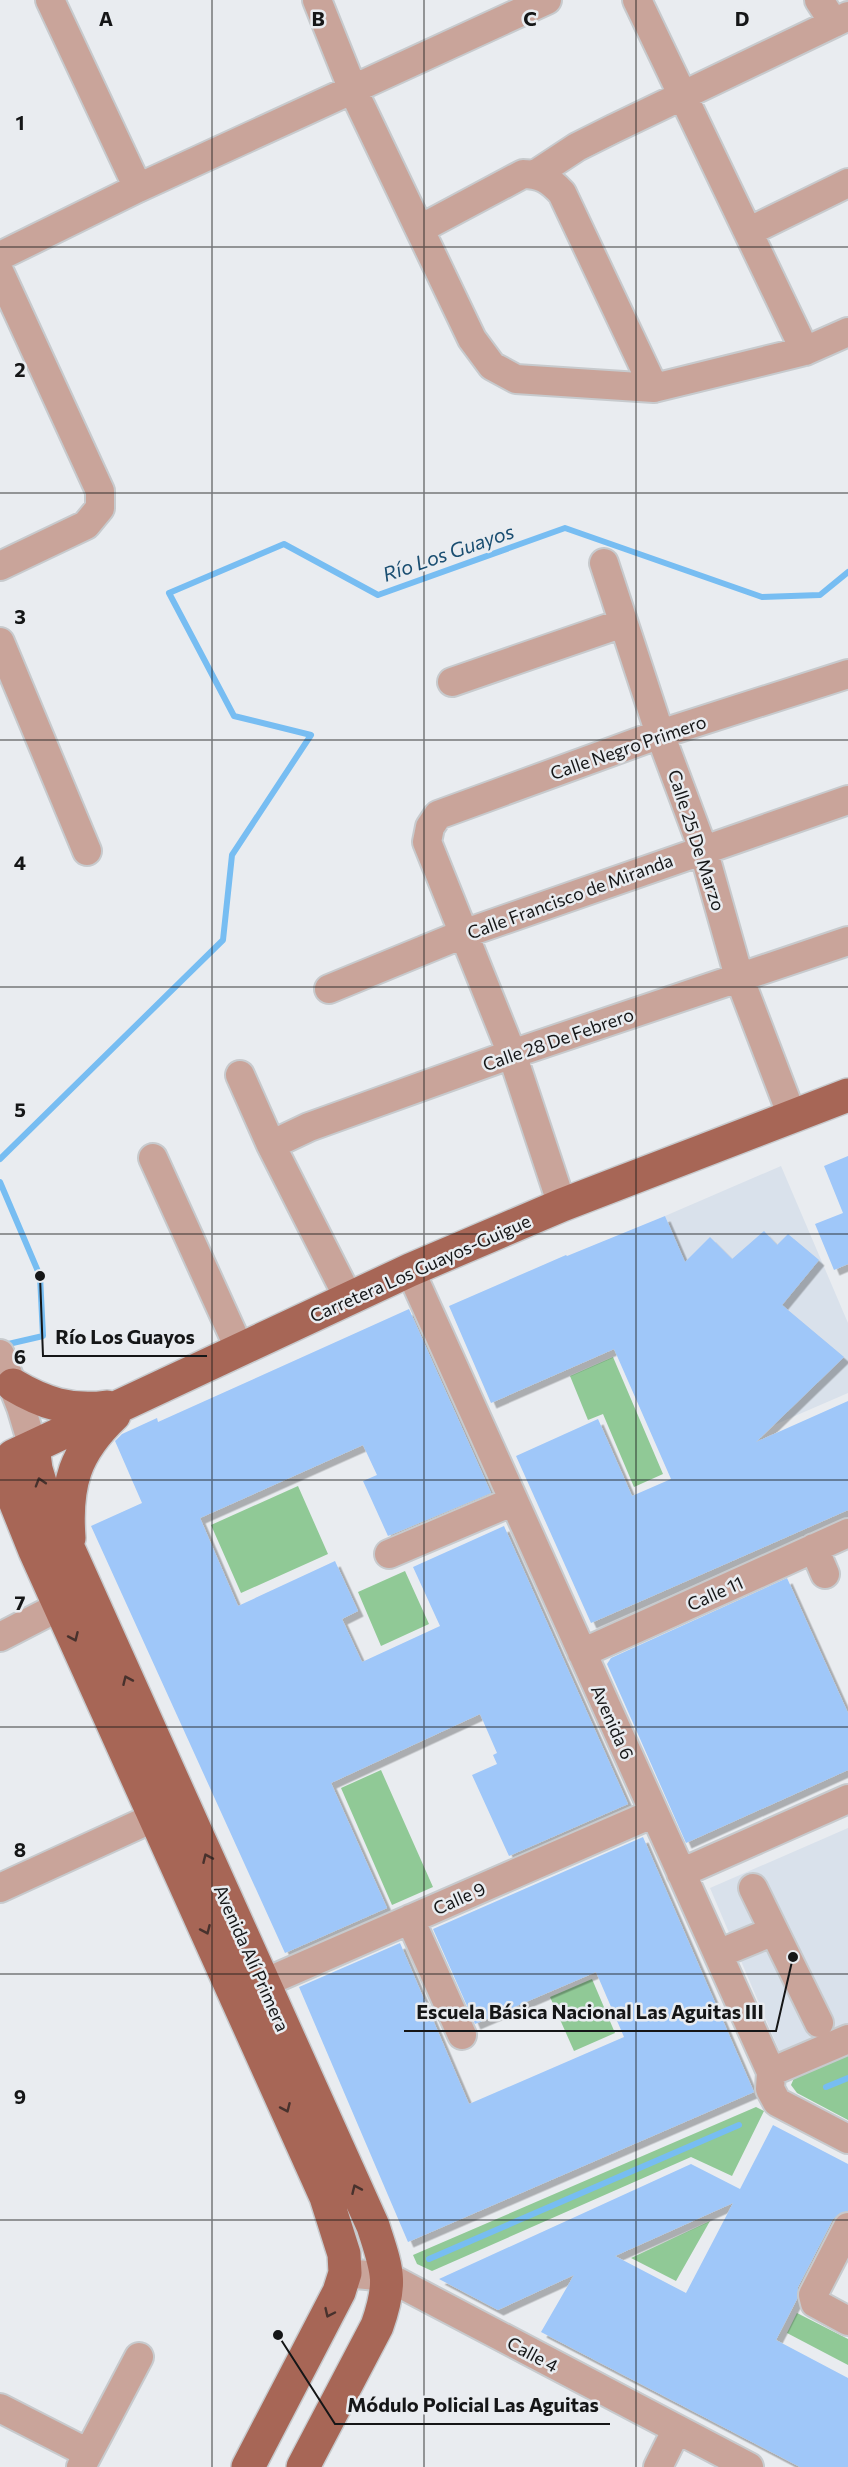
<svg xmlns="http://www.w3.org/2000/svg" width="848" height="2467" font-family="Commissioner,sans-serif">
<style>
.built{fill:#d9e1eb}
.green{fill:#90c996}
.lines{fill:none;stroke-linecap:round;stroke-linejoin:round}
.stream{stroke:#77bdf2;stroke-width:6}
.building{fill:#9fc7f9;fill-rule:evenodd;filter:url(#shadow)}
.minor-casing{stroke:#c7cacd;stroke-width:32}
.major-casing{stroke:#c7cacd;stroke-width:36}
.minor{stroke:#c9a49a;stroke-width:28}
.major{stroke:#a76656;stroke-width:33}
.oneway{stroke:#48322d}
.grid{fill:none;stroke:#151617;stroke-width:1.5;stroke-opacity:0.55}
.labels{text-anchor:middle;dominant-baseline:central;stroke-width:5;stroke-linejoin:round;paint-order:stroke}
.street-label{font-size:18px;fill:#151617;stroke:#e9ecf0}
.water-label{font-size:20px;font-style:italic;fill:#1a4e71;stroke:#e9ecf0}
.grid-label{font-size:20px;text-anchor:middle;font-weight:bold;fill:#151617;stroke:#e9ecf0;stroke-width:5;stroke-linejoin:round;paint-order:stroke}
.leader{fill:none;stroke:#151617;stroke-width:2}
.callout-dot{fill:#151617;stroke:#e9ecf0;stroke-width:2}
.callout-label{font-size:20px;text-anchor:middle;font-weight:bold;fill:#151617;stroke:#e9ecf0;stroke-width:5;stroke-linejoin:round;paint-order:stroke}
</style>
<defs>
<filter id="shadow"><feDropShadow dx="5.5" dy="5.5" stdDeviation="0" flood-color="#0004"/></filter>
</defs>
<rect width="100%" height="100%" fill="#e9ecf0"/>
<!-- built -->
<path class="built" d="M781 1166 848 1323V1393L758 1432 665 1216Z
M848 1828V2025L781 2055 710 1888Z"/>
<!-- green -->
<path class="green" d="M613 1357 663 1474 634 1487 603 1414 588 1420 570 1376Z
M298 1486 328 1554 241 1593 211 1525Z
M405 1571 429 1624 381 1646 358 1592Z
M381 1770 433 1887 392 1905 341 1788Z
M592 1979 615 2033 574 2051 550 1997Z
M848 2053V2120L797 2093 791 2085 795 2076Z
M756 2107 764 2111 732 2176 691 2157 432 2271 417 2264 413 2255Z
M710 2221 676 2281 631 2258Z
M797 2313 848 2339V2365L787 2333Z"/>
<g class="lines">
<!-- stream -->
<path class="stream" d="M0 1159 223 940 232 855 311 735 234 716 169 593 284 544 378 595 565 528 762 597 820 595 848 572
M0 1182 40 1276 43 1336 4 1345
M826 2087 848 2078
M429 2259 739 2125"/>
</g>
<!-- building -->
<path class="building" d="M848 1156V1264L834 1270 815 1224 843 1213 824 1166Z
M665 1216 685 1262 710 1237 732 1259 764 1231 777 1245 788 1234 819 1260 782 1305 844 1357 756 1442 848 1401V1510L591 1623 516 1456 598 1419 632 1496 671 1479 614 1349 491 1403 449 1306 566 1255 567 1256Z
M409 1309 491 1493 388 1536 363 1481 377 1475 363 1445 200 1518 238 1606 335 1561 358 1611 342 1619 362 1662 440 1626 413 1567 504 1526 628 1804 509 1856 472 1775 497 1764 493 1755 497 1753 480 1714 331 1783 387 1908 285 1953 91 1526 142 1503 115 1441 122 1434 157 1418 158 1422Z
M787 1578 848 1713V1770L686 1843 607 1664 611 1658Z
M643 1837 754 2092 408 2242 299 1987 400 1943 469 2104 624 2037 596 1972 475 2024 433 1929Z
M773 2125 848 2164V2211L840 2213 833 2219 798 2287 797 2299 776 2340 848 2378V2467H800L541 2332 574 2275 498 2310 439 2279 691 2164 740 2189ZM733 2203 686 2293 615 2256Z"/>
<g class="lines">
<!-- minor casing -->
<g class="minor-casing">
<path id="minor" d="M50 0 138 188
M317 0 353 90 472 339 492 366 516 379 654 388 805 351 848 332
M637 0 805 351
M819 0 834 23 848 16
M536 174 577 147 613 129 834 23
M420 229 523 174C541 174 550 180 562 193L654 388
M748 232 848 183
M0 256 138 188 547 0
M0 273 100 491V508L86 525 0 566
M604 563 660 734 703 849 739 977 792 1116
M0 642 87 851
M452 682 623 623
M329 989 463 934 848 800
M240 1075 271 1145 349 1299
M271 1145 309 1127 512 1054 848 941
M153 1158 240 1350
M562 1205 512 1054 427 842 430 827 438 815 660 734 848 674
M410 1270 771 2072 770 2089 777 2102 848 2139
M0 1354 21 1407 33 1447
M814 1548 825 1574
M389 1554 514 1501
M0 1637 60 1606
M582 1653 848 1533
M681 1873 848 1799
M0 1888 155 1817
M753 1888 774 1931
M410 1919 462 2035
M718 1954 774 1931 819 2023
M264 1983 654 1813
M771 2072 848 2039
M848 2227 813 2295 815 2303 848 2321
M345 2273 388 2277 749 2467
M0 2408 88 2453
M81 2467 139 2357
M658 2467 677 2429"/>
</g>
<!-- major casing -->
<g class="major-casing">
<path id="major" d="M13 1385C43 1403 71 1412 107 1407
M33 1447 36 1469 43 1492 373 2226C387 2270 393 2281 377 2326L303 2467
M13 1456 410 1270 562 1205 848 1095
M0 1464 35 1551 326 2197 344 2254 345 2273 339 2292 248 2467
M69 1538C65 1484 75 1452 114 1415"/>
</g>
<!-- minor -->
<use href="#minor" class="minor"/>
<!-- major -->
<use href="#major" class="major"/>
</g>
<!-- one-way arrows -->
<defs><path id="oneway-chevron" d="M-2-3.5L2.5 0L-2 3.5" fill="none" stroke-width="1.6" stroke-linecap="round" stroke-linejoin="round" transform="scale(1.5)"/></defs>
<g class="oneway">
<use href="#oneway-chevron" transform="translate(40 1482) rotate(-107)"/>
<use href="#oneway-chevron" transform="translate(74 1637) rotate(66)"/>
<use href="#oneway-chevron" transform="translate(127 1680) rotate(-114)"/>
<use href="#oneway-chevron" transform="translate(207 1858) rotate(-114)"/>
<use href="#oneway-chevron" transform="translate(206 1930) rotate(66)"/>
<use href="#oneway-chevron" transform="translate(286 2108) rotate(66)"/>
<use href="#oneway-chevron" transform="translate(356 2189) rotate(-114)"/>
<use href="#oneway-chevron" transform="translate(329 2313) rotate(115)"/>
</g>
<!-- grid -->
<path class="grid" d="M212 0V2467M424 0V2467M636 0V2467M0 247H848M0 493H848M0 740H848M0 987H848M0 1234H848M0 1480H848M0 1727H848M0 1974H848M0 2220H848"/>
<g class="labels">
<!-- street labels -->
<g class="street-label">
<text transform="translate(628 747) rotate(-19)">Calle Negro Primero</text>
<text transform="translate(697 840) rotate(72)">Calle 25 De Marzo</text>
<text transform="translate(570 896) rotate(-20)">Calle Francisco de Miranda</text>
<text transform="translate(558 1039) rotate(-19)">Calle 28 De Febrero</text>
<text transform="translate(420 1268) rotate(-24)">Carretera Los Guayos-Guigue</text>
<text transform="translate(715 1593) rotate(-24)">Calle 11</text>
<text transform="translate(613 1722) rotate(66)">Avenida 6</text>
<text transform="translate(459 1898) rotate(-24)">Calle 9</text>
<text transform="translate(252 1958) rotate(66)">Avenida Alí Primera</text>
<text transform="translate(533 2354) rotate(28)">Calle 4</text>
</g>
<!-- water labels -->
<g class="water-label">
<text transform="translate(448 552) rotate(-19)">Río Los Guayos</text>
</g>
</g>
<g class="grid-label">
<text x="106" y="26">A</text>
<text x="318" y="26">B</text>
<text x="530" y="26">C</text>
<text x="742" y="26">D</text>
<text x="20" y="130">1</text>
<text x="20" y="377">2</text>
<text x="20" y="624">3</text>
<text x="20" y="870">4</text>
<text x="20" y="1117">5</text>
<text x="20" y="1364">6</text>
<text x="20" y="1610">7</text>
<text x="20" y="1857">8</text>
<text x="20" y="2104">9</text>
</g>
<!-- callouts -->
<path class="leader" d="M40 1276L43 1356H207M793 1957L776 2031H404M278 2335L335 2424H610"/>
<g class="callout-dot">
<circle cx="40" cy="1276" r="6"/>
<circle cx="793" cy="1957" r="6"/>
<circle cx="278" cy="2335" r="6"/>
</g>
<g class="callout-label">
<text x="125" y="1344">Río Los Guayos</text>
<text x="590" y="2019">Escuela Básica Nacional Las Aguitas III</text>
<text x="473" y="2412">Módulo Policial Las Aguitas</text>
</g>
</svg>
